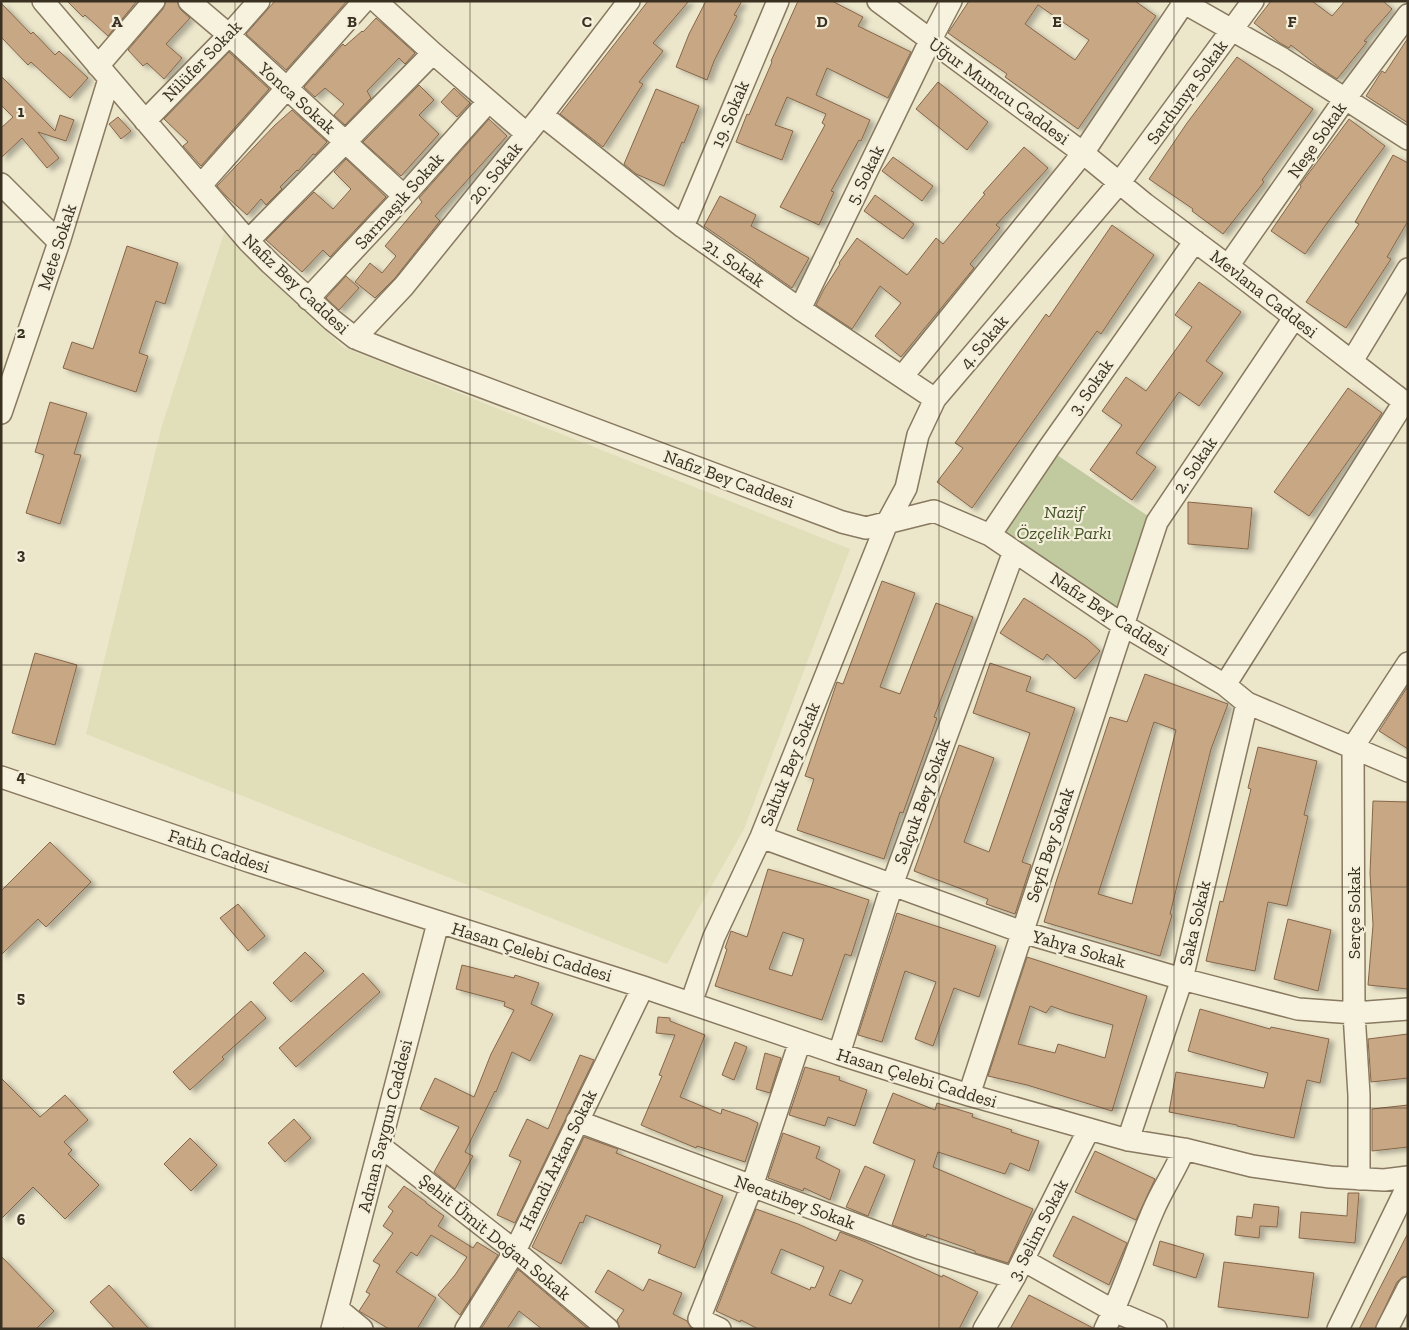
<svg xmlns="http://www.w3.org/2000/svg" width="1409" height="1330" font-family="'Zilla Slab',serif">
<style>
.farmland{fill:#e1dfb9}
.green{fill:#c1ca9f}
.building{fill:#c7a784;stroke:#866648;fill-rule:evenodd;filter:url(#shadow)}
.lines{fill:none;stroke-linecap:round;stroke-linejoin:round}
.minor-casing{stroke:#887960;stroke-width:24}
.minor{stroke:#f7f2de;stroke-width:21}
.grid{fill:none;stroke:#3a3022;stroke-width:1;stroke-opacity:0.55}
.labels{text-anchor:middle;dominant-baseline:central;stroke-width:4.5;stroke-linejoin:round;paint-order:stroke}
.street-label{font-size:18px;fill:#3a3022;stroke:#f4efda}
.park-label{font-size:18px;font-style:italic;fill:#46552a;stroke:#f4efda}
.grid-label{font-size:16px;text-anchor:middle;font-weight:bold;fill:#3a3022;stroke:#f4efda;stroke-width:4.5;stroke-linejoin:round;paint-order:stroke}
</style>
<defs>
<filter id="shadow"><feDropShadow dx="5" dy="3" stdDeviation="2.5" flood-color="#0004"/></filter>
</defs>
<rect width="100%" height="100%" fill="#ece6cb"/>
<!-- farmland -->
<path class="farmland" d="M224 233 343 347 850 549 744 829 667 964 86 734 161 429Z"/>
<!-- green -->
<path class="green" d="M1048 449 1157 522 1123 625 990 535Z"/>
<!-- building -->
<path class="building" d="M67 1H137L108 36 85 15 83 17Z
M166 1H177L181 10 190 18 166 44 182 58 164 79 147 63 143 66 128 50 163 9Z
M275 1H347L286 70 246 34Z
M648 1H689L653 43 663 51 639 82 643 84 603 147 560 114Z
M706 1H742L734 15 737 16 714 61 707 80 676 67 689 34Z
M798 1H832L863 17 858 26 911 52 888 98 827 68 816 95 870 120 861 141 859 140 831 191 834 192 819 225 780 207 825 125 822 123 826 114 787 97 775 125 793 131 782 160 736 142 747 114 749 115 772 62 771 61Z
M969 1H1135L1156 16 1078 129 1005 77 1007 74 948 33ZM1038 5 1089 40 1075 60 1025 24Z
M1271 1H1312L1332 16 1345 1H1383L1392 9 1364 41 1367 42 1337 79 1320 68 1291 45 1289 48 1280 43 1254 23Z
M1 3 31 34 33 32 55 55 59 51 88 78 70 98 31 62 28 65 1 37Z
M376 18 415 53 405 64 399 58 367 91 371 98 345 125 334 115 344 104 325 88 315 97 304 87 343 44 345 46 362 31 363 32Z
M1408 38V123L1366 96 1382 71 1385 73Z
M229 52 269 89 201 166 183 146 188 142 164 119Z
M1237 57 1313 109 1262 180 1264 182 1223 234 1192 211 1193 209 1149 179 1187 123Z
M1 76 55 131 60 115 74 120 66 141 38 132 59 158 47 168 22 138 1 158V128L13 117 1 105Z
M938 82 988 122 967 150 916 109Z
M419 85 434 100 419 115 439 134 401 176 363 142Z
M454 88 470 103 457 117 441 102Z
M656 89 699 106 684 143 682 142 664 186 636 174 624 164Z
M292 110 327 142 315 155 313 154 298 171 297 170 280 187 282 189 266 205 261 199 247 215 227 197 217 186 275 125Z
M118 117 131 131 121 139 109 124Z
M489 119 507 136 435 216 440 221 395 278 375 298 355 282 370 263 382 273 396 256 385 246 422 202 419 198Z
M1349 119 1385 146 1330 219 1305 254 1271 231 1301 187 1300 185Z
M1024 147 1048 168 996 225 1000 228 970 264 974 268 901 357 875 336 901 303 880 286 852 329 816 305 824 289 840 264 839 263 857 238 907 275 936 238 943 244 985 194 983 193Z
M1393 155 1408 163V221L1387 257 1391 259 1346 328 1306 302 1359 224 1355 222Z
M893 157 933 186 922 201 882 171Z
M346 159 386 197 330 257 323 250 302 272 266 240 314 192 333 209 351 189 334 172Z
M875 195 914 224 903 239 864 211Z
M720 196 756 215 751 226 809 258 792 288 755 262V261L704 226Z
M1112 225 1154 255 1101 334 1097 331 972 508 937 482 963 448 955 443 1046 314 1049 317Z
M127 246 178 263 165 304 156 301 139 353 148 356 136 392 63 368 72 342 93 349Z
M346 276 359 288 339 310 326 298Z
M1199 282 1241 312 1206 361 1223 373 1199 406 1179 392 1136 453 1156 467 1132 500 1090 470 1122 425 1102 411 1126 377 1146 391 1192 327 1175 315Z
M1348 388 1382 413 1309 516 1274 492Z
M50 402 87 413 74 454 81 455 60 524 26 513 44 455 35 452Z
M1188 502 1252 508 1248 549 1188 544Z
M882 581 915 593 880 687 900 694 936 603 973 617 934 717 937 718 903 813 900 812 884 859 797 830 814 779 805 776 837 682 843 684Z
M1024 598 1087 639 1100 651 1075 679 1047 654 1043 660 1000 633Z
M35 653 77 665 55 745 12 733Z
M990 663 1031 677 1026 691 1075 708 1022 862 1031 865 1015 914 986 904 988 899 914 871 959 745 994 758 964 842 989 852 1030 733 973 713Z
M1145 674 1228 704 1211 749 1170 914 1172 915 1160 956 1044 922 1056 882 1110 717 1127 722ZM1154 722 1176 730 1132 904 1098 894Z
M1408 686V749L1379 731Z
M1258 747 1317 761 1304 815 1308 816 1287 906 1268 902 1255 971 1206 961 1220 901 1223 902 1251 789 1248 788Z
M1373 801 1408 802V989L1368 985 1373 925 1370 873Z
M50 842 91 882 46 927 38 919 1 955V891Z
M768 869 824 885 869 900 851 956 845 954 822 1020 715 986 727 949 725 948 731 931 747 937ZM783 932 804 939 792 976 769 969Z
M238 904 265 936 248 951 220 918Z
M897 913 996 946 979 997 954 988 933 1046 915 1039 936 982 905 971 882 1042 858 1035Z
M1288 919 1331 930 1318 991 1274 979Z
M305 952 324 971 291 1002 273 983Z
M1027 957 1147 996 1112 1111 1027 1085 988 1076ZM1030 1006 1046 1013 1051 1006 1067 1012 1113 1025 1105 1058 1058 1044 1055 1053 1018 1044Z
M462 965 514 978 515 975 539 983 531 1004 553 1014 530 1061 512 1052 496 1092 495 1091 465 1152 473 1156 455 1189 434 1172 459 1127 420 1109 435 1078 474 1097 491 1054 514 1010 504 1006 505 1002 456 989Z
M363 973 380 992 296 1067 279 1048Z
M251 1001 266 1018 222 1057 224 1059 190 1090 173 1072Z
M1200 1009 1270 1029 1271 1027 1329 1039 1320 1083 1307 1080 1294 1138 1237 1126V1125L1169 1112 1176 1072 1264 1088 1268 1073 1188 1051Z
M658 1017 670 1018V1021L705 1035 680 1097 721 1114 722 1109 748 1118 758 1123 745 1162 697 1146 696 1148 641 1125 662 1076 659 1075 675 1035 656 1033Z
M1408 1034V1078L1371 1082 1368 1039Z
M735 1042 747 1047 734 1080 722 1075Z
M765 1053 781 1058 770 1093 756 1089Z
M580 1055 594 1060 515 1223 497 1215 521 1161 509 1156 527 1119 548 1129Z
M805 1067 840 1077 839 1080 867 1090 855 1126 828 1117 825 1126 789 1115Z
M1 1078 40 1117 65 1095 88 1120 64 1142 72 1150 68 1154 99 1185 65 1219 33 1187 1 1219Z
M893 1093 935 1110 937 1103 973 1114 972 1117 1012 1130 1011 1132 1039 1141 1029 1171 1010 1163 1005 1174 938 1152 933 1167 1033 1209 1008 1263 975 1253V1251L927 1234 926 1237 892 1225 915 1160 873 1143Z
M1408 1105V1147L1372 1151V1109Z
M294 1119 311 1138 285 1162 268 1143Z
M783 1133 820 1147 816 1158 840 1170 830 1200 804 1188 803 1191 768 1178Z
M584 1137 618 1149 616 1153 723 1196 695 1268 658 1253 661 1245 586 1215 583 1223 580 1222 561 1264 532 1247Z
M190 1138 217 1165 191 1191 164 1164Z
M1095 1151 1155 1179 1136 1220 1075 1192Z
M865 1166 885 1175 868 1216 846 1207Z
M404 1186 426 1202V1203L444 1216 438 1226 473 1248 477 1242 498 1255 460 1315 438 1295 455 1275 467 1257 431 1235 417 1256 411 1252 396 1272 436 1298 417 1329H389L359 1311 370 1294 366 1292 380 1265 373 1261 393 1233 383 1226 393 1211 388 1207Z
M1348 1193H1359L1355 1243 1299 1238 1301 1212 1347 1216Z
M1254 1204 1279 1207 1277 1227 1260 1226 1259 1238 1235 1235 1237 1216 1252 1218Z
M756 1209 798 1224 836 1241 840 1232 866 1242 942 1277 943 1275 978 1292 959 1329H758L741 1320 740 1322 716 1311ZM781 1249 824 1267 815 1288 811 1287 810 1290 771 1273ZM840 1270 863 1280 851 1304 829 1295Z
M1073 1216 1127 1243 1109 1285 1053 1256Z
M1408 1233V1276L1402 1277 1397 1282 1375 1329H1359Z
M1160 1241 1204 1254 1196 1278 1153 1265Z
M1 1256 54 1311 36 1329H1Z
M1224 1262 1314 1273 1308 1318 1218 1307Z
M518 1270 520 1271 588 1329H542L519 1311 507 1329H481Z
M608 1270 643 1291 649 1279 682 1293 673 1314 687 1321 692 1329H620L617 1320 624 1310 595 1292Z
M109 1285 149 1329H115L90 1302Z
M1029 1295 1093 1328V1329H1010Z"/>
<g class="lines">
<!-- minor casing -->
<g class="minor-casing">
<path id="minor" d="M43 1 248 241 271 264 332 320 355 338 408 359 842 522 866 528 934 511 990 535 1123 625 1225 685 1247 703 1408 771
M189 1 229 35 404 196
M376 1 433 53 527 134
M878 1 1083 153 1145 204 1228 266 1408 405
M1181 1 1283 59 1408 139
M98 66 154 1
M542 115 683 227 800 309 935 399
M145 121 229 35 259 1
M1 184 59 242
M201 185 364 1
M683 227 778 1
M248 241 433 53
M1228 266 1345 99 1408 15
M308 299 404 196 488 102
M800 309 930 41 951 1
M355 338 404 286 542 115 629 1
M1352 361 1408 269
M902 377 1083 153 1185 1
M1 413 59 242 109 79
M990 535 1048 449 1195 241
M1225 685 1404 402
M1 777 248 861 643 987 839 1054 969 1095 1089 1129 1128 1140 1184 1149 1252 1166 1330 1177 1384 1180 1408 1177
M761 837 1022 932 1182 979 1298 1009 1354 1013 1408 1009
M691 1003 714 937 761 837 887 523 906 488 918 435 935 399 1120 182 1253 1
M839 1054 892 885 1014 551
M969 1095 1157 522 1294 318
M577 1121 919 1248 1014 1278
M1128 1140 1182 979 1247 703
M380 1146 515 1251 608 1329
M1359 1179V1095L1354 1013 1353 747 1408 663
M1023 1260 1114 1311 1156 1329
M338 1309 362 1329
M332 1329 438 923
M466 1329 515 1251 643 987
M720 1329 699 1319 752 1186 800 1041
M984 1329 1014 1278 1089 1129
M1105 1329C1124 1290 1136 1250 1153 1211 1162 1189 1176 1170 1184 1149
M1338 1329 1408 1185
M1387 1329 1408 1288"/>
</g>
<!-- minor -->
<use href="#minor" class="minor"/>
</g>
<!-- grid -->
<path class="grid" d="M235 1V1329M470 1V1329M704 1V1329M939 1V1329M1174 1V1329M1 222H1408M1 443H1408M1 665H1408M1 887H1408M1 1108H1408"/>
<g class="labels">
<!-- street labels -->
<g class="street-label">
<text transform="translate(202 61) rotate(-46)">Nilüfer Sokak</text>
<text transform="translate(999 91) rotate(36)">Uğur Mumcu Caddesi</text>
<text transform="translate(1187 92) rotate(-54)">Sardunya Sokak</text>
<text transform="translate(297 98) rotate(42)">Yonca Sokak</text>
<text transform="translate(730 114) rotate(-67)">19. Sokak</text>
<text transform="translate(1317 140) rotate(-55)">Neşe Sokak</text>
<text transform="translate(495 173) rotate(-51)">20. Sokak</text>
<text transform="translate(865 175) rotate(-64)">5. Sokak</text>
<text transform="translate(399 201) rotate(-48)">Sarmaşık Sokak</text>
<text transform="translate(57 247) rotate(-72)">Mete Sokak</text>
<text transform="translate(734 263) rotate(35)">21. Sokak</text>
<text transform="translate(296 284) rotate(43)">Nafiz Bey Caddesi</text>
<text transform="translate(1264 294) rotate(38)">Mevlana Caddesi</text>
<text transform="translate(984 342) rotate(-50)">4. Sokak</text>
<text transform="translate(1091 387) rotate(-55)">3. Sokak</text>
<text transform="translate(1195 465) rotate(-56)">2. Sokak</text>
<text transform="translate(729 479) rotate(20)">Nafiz Bey Caddesi</text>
<text transform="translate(1110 614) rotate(33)">Nafiz Bey Caddesi</text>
<text transform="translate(790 764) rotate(-68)">Saltuk Bey Sokak</text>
<text transform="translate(922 801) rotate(-70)">Selçuk Bey Sokak</text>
<text transform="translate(1050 845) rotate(-72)">Seyfi Bey Sokak</text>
<text transform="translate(219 851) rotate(18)">Fatih Caddesi</text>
<text transform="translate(1354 913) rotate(-90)">Serçe Sokak</text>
<text transform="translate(1195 923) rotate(-77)">Saka Sokak</text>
<text transform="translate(1079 949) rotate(16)">Yahya Sokak</text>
<text transform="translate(532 952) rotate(17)">Hasan Çelebi Caddesi</text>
<text transform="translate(917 1078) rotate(17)">Hasan Çelebi Caddesi</text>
<text transform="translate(385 1126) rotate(-76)">Adnan Saygun Caddesi</text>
<text transform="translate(558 1160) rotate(-64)">Hamdi Arkan Sokak</text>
<text transform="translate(795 1202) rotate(20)">Necatibey Sokak</text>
<text transform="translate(1038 1230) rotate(-63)">3. Selim Sokak</text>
<text transform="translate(495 1237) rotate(39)">Şehit Ümit Doğan Sokak</text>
</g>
<!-- park labels -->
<g class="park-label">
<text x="1064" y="512">Nazif<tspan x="1064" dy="21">Özçelik Parkı</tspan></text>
</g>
</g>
<g class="grid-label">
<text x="117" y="27">A</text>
<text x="352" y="27">B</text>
<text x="587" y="27">C</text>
<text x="822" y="27">D</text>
<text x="1057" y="27">E</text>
<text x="1292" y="27">F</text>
<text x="21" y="117">1</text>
<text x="21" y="338">2</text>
<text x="21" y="560">3</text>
<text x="21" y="782">4</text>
<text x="21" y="1003">5</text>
<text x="21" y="1225">6</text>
</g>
<!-- border -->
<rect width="1409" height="1330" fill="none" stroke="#3a3022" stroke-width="5"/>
</svg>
